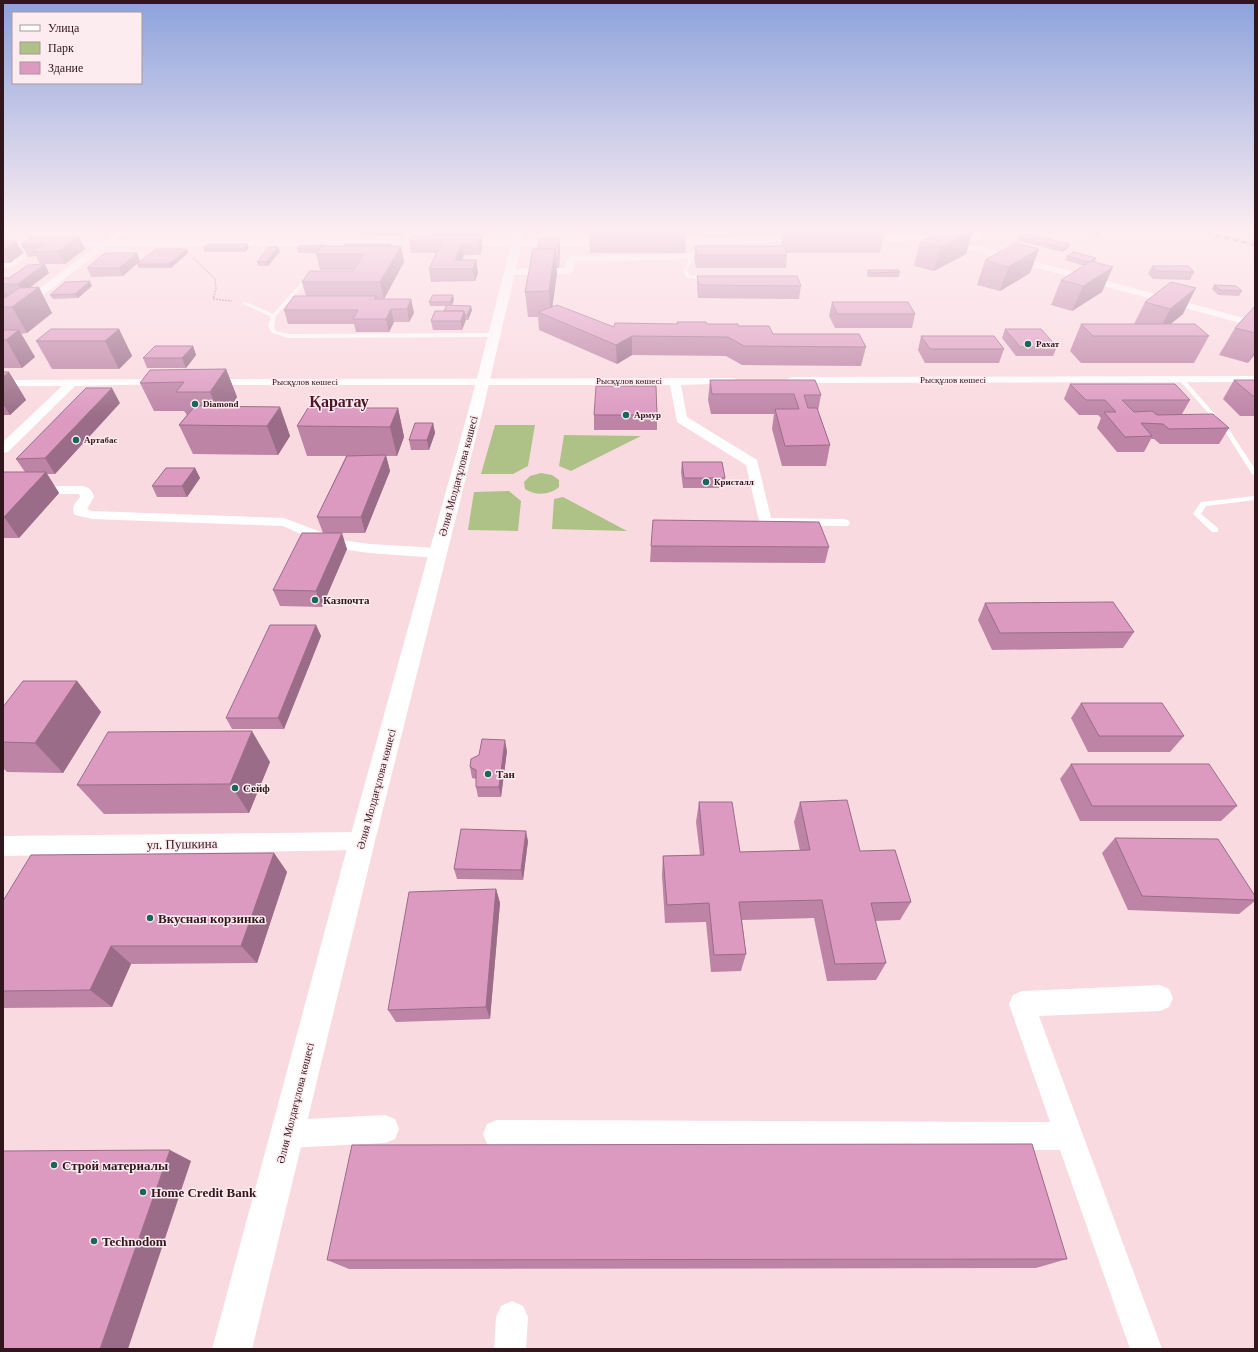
<svg xmlns="http://www.w3.org/2000/svg" width="1258" height="1352" font-family="Georgia,serif">
<style>
.green{fill:#aec187}
.lines{fill:none;stroke-linecap:round;stroke-linejoin:round}
.path{stroke:#b1929a;stroke-width:1.5;stroke-dasharray:2 1;stroke-linecap:butt}
.service{fill:#fff;fill-rule:evenodd}
.minor{fill:#fff;fill-rule:evenodd}
.tertiary{fill:#fff;fill-rule:evenodd}
.rail-casing{stroke:#74575e;stroke-width:2.5}
.rail{stroke:#fdecef;stroke-width:1.5;stroke-dasharray:4.5;stroke-linecap:butt}
.wall{fill:#bd84a6}
.shaded-wall{fill:#9a6c87}
.building{fill:#dc9ac1;stroke:#9a6c87}
.poi-dot{fill:#1a655c;stroke:#fdecef;stroke-width:1.5}
.labels{text-anchor:middle;dominant-baseline:central;stroke-width:3;stroke-linejoin:round;paint-order:stroke}
.far-poi-label{font-size:9px;font-weight:bold;fill:#32161e;stroke:#fdecef;text-anchor:start}
.far-street-label{font-size:9px;fill:#32161e;stroke:#fdecef}
.street-label{font-size:11px;fill:#32161e;stroke:#fdecef}
.poi-label{font-size:11px;font-weight:bold;fill:#32161e;stroke:#fdecef;text-anchor:start}
.near-street-label{font-size:13px;fill:#32161e;stroke:#fdecef}
.near-poi-label{font-size:13px;font-weight:bold;fill:#32161e;stroke:#fdecef;text-anchor:start}
.far-town-label{font-size:16px;font-weight:bold;fill:#501228;stroke:#fdecef}
</style>
<rect width="100%" height="100%" fill="#fadae1"/>
<!-- green -->
<path class="green" d="M495 425H535L528 466 513 474H481Z
M564 435 641 436 571 471 559 466Z
M541 473 552 475 559 480V487C550 495 535 496 525 489L524 482 530 476Z
M509 491 521 501 518 531 468 530 474 492Z
M563 497 627 531 552 529 554 499Z"/>
<g class="lines">
<!-- path -->
<path class="path" d="M193 258 215 279 216 289 213 299 232 301"/>
<!-- service -->
<path class="service" d="M698 241 701 242 687 271 690 275 710 277 712 279H696L686 277 683 271Z
M308 275 312 276 276 316 274 326 276 331 289 334 494 333 497 335 494 337 289 338 272 333 268 326 271 317 242 303 246 302 273 314Z
M1179 378H1183L1230 431 1255 469V476L1252 474 1226 433 1179 380Z
M1255 496V500L1206 506 1201 514 1218 528V532H1212L1193 514 1201 502Z"/>
<!-- minor -->
<path class="minor" d="M118 230H127L114 241 613 239 617 242 613 245 107 246 7 323 3 324V316L96 246H43L12 267 3 268V262H7L31 246 3 247V241H103Z
M973 230H981L982 240 859 242 855 239 859 236H974Z
M807 237 810 238V242L661 245 657 242 661 239Z
M959 241 1255 321V327L956 246V242Z
M692 254 695 255V259L575 262 573 271 568 274 509 275 504 272 509 269 564 268 567 259 571 256Z
M1255 376V382L792 383 786 380 792 377Z
M734 378 740 381 738 383 681 385 687 417 757 460 771 518 843 519 848 520 850 523 848 526 760 525 746 465 677 422 670 385H206L200 382 206 379Z
M164 379 168 380 170 382 168 384 75 386 8 452 3 453V442L62 386H3V380Z
M3 486H82C89 487 92 490 94 497L87 509 92 511 284 518 342 540 369 544 438 548 443 550 446 553 443 556 438 558 369 553 342 549 318 542 283 526 92 519 75 515C70 508 76 503 80 497L79 494H3Z
M362 832 370 834 373 841 370 848 362 850 3 856V836Z
M1160 985 1169 989 1173 998 1169 1007 1160 1011 1039 1016 1162 1349H1130L1060 1150 497 1148 487 1144 483 1134 487 1124 497 1120 1050 1122 1009 1004 1013 995 1022 991Z
M385 1115 395 1119 399 1129 395 1139 385 1143 287 1148 277 1144 273 1134 277 1124 287 1120Z
M512 1301 523 1306 528 1317 526 1349H494L496 1317 501 1306Z"/>
<!-- tertiary -->
<path class="tertiary" d="M515 230H525L485 401 375 841 252 1349H212L349 841 471 401Z"/>
<!-- rail casing -->
<g class="rail-casing">
<path id="rail" d="M1194 230 1255 245"/>
</g>
<!-- rail -->
<use href="#rail" class="rail"/>
</g>
<!-- wall -->
<path class="wall" d="M358 230H404L401 236 358 235 357 231Z
M432 230H489L486 236H481L482 247 480 255H464L462 260H476L478 273 475 281 431 282 429 269 436 253H411L409 241 433 235Z
M546 230H560V231H546Z
M589 230H703V234H686L685 253H590Z
M783 230H885L880 253H787V255L786 268H696L694 258 695 246H781Z
M1082 230H1102L1101 233 1097 236 1081 232Z
M79 237 85 249 65 264H40L36 256 28 257 21 244Z
M1019 237 1068 248 1062 252 1018 241Z
M3 241H16L23 253 10 263H3Z
M920 242 966 254 934 271 914 266Z
M247 244 249 248 245 252H205L203 248Z
M391 246H401L404 262 384 299H377H411L414 313 409 322H394L389 332H356L354 324H288L284 310 306 296 302 282 353 271V270H320L316 253H298L297 249Z
M560 247 559 268H556L557 273 552 307 614 327 677 324V322L738 326 773 334 866 347 861 366 742 365 726 356 632 355 617 364 539 330 538 317H528L525 292 538 249Z
M187 249 188 253 171 268H139L137 264Z
M1039 249 1030 273 1000 291 977 285 985 260Z
M280 251 268 266H258L257 262Z
M1067 256 1096 258 1094 262 1102 292 1072 311 1051 305 1061 280 1084 266 1065 260Z
M140 261 123 276 91 277 87 268Z
M1152 266 1194 272 1190 280 1153 279 1148 274Z
M868 270 900 272 899 277H868L867 274Z
M49 273 30 287 52 313 27 333 21 334 35 357 22 368H3V330H4L3 327V278H9Z
M697 276 801 286 799 299 698 298 697 289Z
M1171 282 1183 314 1170 324 1209 336 1194 363H1081L1070 351 1081 324H1134L1145 302Z
M1214 285 1242 291 1239 296 1218 295 1212 289Z
M92 286 78 298 53 299 50 295Z
M454 300 452 305 472 310 468 320H465L462 330H433L431 321 444 311 446 306H430L429 302Z
M832 302 915 314 912 328H835L829 316Z
M1255 306V354L1248 363 1219 355 1235 328Z
M119 329 132 356 119 369H52L36 341Z
M1005 329 1057 347 1053 356H1016L1002 338Z
M921 336 1004 349 999 363H925L918 350Z
M193 346 196 355 186 368H147L143 358Z
M226 369 237 397 231 406 280 407 290 436 278 455 193 454 179 425 187 415 184 411H154L140 383Z
M3 372H9L26 400 10 415H3Z
M710 380 821 395 818 411 830 445 826 466H782L772 429 774 414H711L708 400Z
M1234 380H1255V416H1240L1223 399Z
M1070 384 1190 400 1182 414 1229 428 1219 444H1160L1154 439H1151L1144 452H1117L1097 428 1101 418 1098 415H1079L1064 399Z
M120 403 55 474H47L59 493 19 538H3V472H25L16 459Z
M398 408 404 437 397 456H386L390 471 365 533H333L347 549 322 607 280 606 273 590 323 533 317 517 346 456H307L297 426Z
M594 415H657V430H594Z
M433 423 435 433 429 450H411L409 440Z
M682 462 725 478 724 488H683L681 472Z
M195 468 200 478 187 497H157L152 486Z
M651 546 829 547 825 563 650 562Z
M985 603 1134 632 1123 648 992 650 978 620Z
M316 625 321 636 284 729H232L226 718Z
M77 681 101 712 63 773 7 772 3 768V707Z
M1081 703 1184 736 1170 752H1088L1071 718Z
M507 751 501 797H478L476 787V779L472 778 470 767Z
M270 762 249 813 104 814 77 785Z
M1071 764 1237 806 1221 821H1080L1060 779Z
M699 802 740 852 800 851 794 822 800 802 860 851 911 902 900 920 875 921 886 963 876 980 827 981 814 918 742 920 746 954 741 971 711 972 706 922 665 923 662 875 663 856 700 855 696 822Z
M1115 838 1255 896V901L1239 914 1128 910 1102 853Z
M528 841 523 880 457 879 454 869Z
M274 853 287 872 257 963 131 964 112 1007 3 1008V901Z
M496 889 500 903 490 1019 396 1022 388 1010Z
M1067 1259 1036 1268 349 1269 327 1260Z"/>
<!-- shaded-wall -->
<path class="shaded-wall" d="M401 230H404L401 236 400 232Z
M486 230H489L486 236Z
M1102 230 1101 233 1097 236 1098 232Z
M973 231 966 254 934 271 940 247Z
M481 235 482 247 480 255 478 243Z
M79 237 85 249 65 264 58 251Z
M559 239 560 247 559 268 558 259Z
M16 241 23 253 10 263 3 250Z
M462 243 464 255 459 269 455 260Z
M247 244 249 248 245 252 244 248Z
M1070 244 1068 248 1062 252 1064 248Z
M401 246 404 262 384 299 380 282Z
M278 247 280 251 268 266 266 262Z
M187 249 188 253 171 268 169 264Z
M555 249 557 273 551 317 549 291Z
M1039 249 1030 273 1000 291 1008 267Z
M137 253 140 261 123 276 119 268Z
M1096 258 1094 262H1089Z
M476 260 478 273 475 281 473 269Z
M45 264 49 273 23 293 18 284Z
M1113 267 1102 292 1072 311 1083 286Z
M90 281 92 286 78 298 75 294Z
M39 287 52 313 27 333 12 307Z
M1196 288 1183 314 1157 335 1170 309Z
M6 293 11 302 3 307V295Z
M453 295 454 300 451 306 450 302Z
M411 299 414 313 409 322 407 309Z
M471 306 472 310 468 320 467 315Z
M391 309 394 322 389 332 386 319Z
M464 311 466 320 462 330 461 321Z
M119 329 132 356 119 369 105 341Z
M19 330 35 357 22 368 6 340Z
M632 336V355L617 364 616 345Z
M193 346 196 355 186 368 182 358Z
M1255 351V354L1248 363Z
M226 369 237 397 222 420 210 392Z
M9 372 26 400 10 415 3 404V377Z
M112 388 120 403 55 474 45 458Z
M280 407 290 436 278 455 267 426Z
M398 408 404 437 397 456 390 427Z
M433 423 435 433 429 450 427 440Z
M386 455 390 471 365 533 361 517Z
M195 468 200 478 187 497 182 486Z
M46 472 59 493 19 538 4 517Z
M342 533 347 549 322 607 316 591Z
M316 625 321 636 284 729 278 718Z
M77 681 101 712 63 773 35 743Z
M252 731 270 762 249 813 230 784Z
M505 740 507 751 501 797 499 787Z
M526 831 528 841 523 880 521 870Z
M274 853 287 872 257 963 241 946Z
M496 889 500 903 490 1019 486 1007Z
M111 946 131 964 112 1007 90 990Z
M170 1150 191 1161 128 1349H100Z"/>
<!-- building -->
<path class="building" d="M358 230H401L400 232 357 231Z
M944 230H970L973 231 940 247 920 242Z
M1088 230H1102L1098 232Z
M1025 234 1070 244 1064 248 1019 237Z
M412 235H481L478 243H462L455 260H476L473 269H429L442 241H409Z
M32 237H79L58 251 33 252 44 244H21Z
M539 239H559L558 259H556L555 249H538Z
M3 241H16L3 250Z
M1016 243 1039 249 1008 267 985 260Z
M207 244H247L244 248H203Z
M344 244H391L390 246H344Z
M325 245 322 246 319 249H297L299 246Z
M322 246H401L380 282H302L310 271H353L364 254H316Z
M695 246H784L787 255H697Z
M269 247H278L266 262H257Z
M156 249H187L169 264H137Z
M533 249H555L549 291 525 292Z
M1074 252 1096 258 1089 262 1067 256Z
M105 253H137L119 268H87Z
M1091 261 1113 267 1083 286 1061 280Z
M45 264 18 284H3V278H9L28 265Z
M1152 266H1188L1194 272 1157 271Z
M868 270H898L900 272 869 273Z
M697 276H797L801 286 699 285Z
M90 281 75 294 50 295 65 282Z
M1171 282 1196 288 1170 309 1145 302Z
M1214 285 1236 286 1242 291 1220 290Z
M39 287 12 307H3V299L19 288Z
M433 295H453L450 302H429Z
M294 296H377L374 299H411L407 309H391L386 319H353L358 310H284Z
M832 302H908L915 314H837Z
M447 305 471 306 467 315H465L464 311H444Z
M557 305 614 327 615 323 678 324 677 322H706L707 324H738V326H769L773 334H859L866 347 744 346 728 337 632 336 616 345 538 312Z
M1255 306V333L1235 328Z
M435 311H464L461 321H431Z
M1081 324H1195L1209 336H1093Z
M51 329H119L105 341H36Z
M1005 329H1041L1057 347H1020Z
M3 330H19L6 340H3Z
M921 336H994L1004 349H930Z
M155 346H193L182 358H143Z
M226 369 210 392H176L184 382 140 383 150 370Z
M3 372H9L3 377Z
M710 380H815L821 395H804L808 408H817L830 445 785 446 775 409H799L794 394H712Z
M1234 380H1255V396H1253Z
M1070 384H1175L1190 400H1122L1134 412 1152 411 1157 415 1213 414 1229 428 1169 429 1163 424 1141 423 1152 436 1125 437 1104 412H1116L1105 400H1086Z
M596 386H656L657 415H594Z
M86 388H112L45 458 16 459Z
M195 406 280 407 267 426 179 425Z
M308 408H398L390 427 297 426Z
M415 423H433L427 440H409Z
M386 455 361 517H317L347 456Z
M682 462H722L725 478H684Z
M166 468H195L182 486H152Z
M3 472H46L4 517H3Z
M653 520 819 522 829 547 651 546Z
M302 533H342L316 591 273 590Z
M1113 602 1134 632 1000 633 985 603Z
M270 625H316L278 718H226Z
M23 681H77L35 743 3 742V707Z
M1081 703H1162L1184 736H1099Z
M252 731 230 784 77 785 108 732Z
M482 739 505 740 499 787H476V770L470 767 471 759 479 755Z
M1071 764H1209L1237 806H1092Z
M847 800 860 851 895 850 911 902 871 903 886 963 835 964 822 900 739 902 746 954 714 955 709 903 667 905 663 856 704 855 699 802H732L740 852 810 850 800 802Z
M461 829 526 831 521 870 454 869Z
M1115 838 1218 839 1255 896V900L1142 896Z
M274 853 241 946H111L90 990 3 991V901L31 855Z
M496 889 486 1007 388 1010 409 892Z
M1032 1144 1067 1259 327 1260 352 1145Z
M170 1150 100 1349H3V1151Z"/>
<!-- sky -->
<linearGradient id="sky" x2="0" y2="1"><stop stop-color="#8ca2dc"/><stop offset="0.55" stop-color="#fdeef2"/><stop offset="1" stop-color="#fdeef2" stop-opacity="0"/></linearGradient>
<rect width="1258" height="419" fill="url(#sky)"/>
<!-- markers -->
<g class="poi-dot">
<circle cx="1028" cy="344" r="4"/>
<circle cx="195" cy="404" r="4"/>
<circle cx="626" cy="415" r="4"/>
<circle cx="76" cy="440" r="4"/>
<circle cx="706" cy="482" r="4"/>
<circle cx="315" cy="600" r="4"/>
<circle cx="488" cy="774" r="4"/>
<circle cx="235" cy="788" r="4"/>
<circle cx="150" cy="918" r="4"/>
<circle cx="54" cy="1165" r="4"/>
<circle cx="143" cy="1192" r="4"/>
<circle cx="94" cy="1241" r="4"/>
</g>
<g class="labels">
<!-- far-poi labels -->
<g class="far-poi-label">
<text x="1036" y="344">Рахат</text>
<text x="203" y="404">Diamond</text>
<text x="634" y="415">Армур</text>
<text x="84" y="440">Артабас</text>
<text x="714" y="482">Кристалл</text>
</g>
<!-- far-street labels -->
<g class="far-street-label">
<text x="953" y="380">Рысқұлов көшесі</text>
<text x="629" y="381">Рысқұлов көшесі</text>
<text x="305" y="382">Рысқұлов көшесі</text>
</g>
<!-- street labels -->
<g class="street-label">
<text transform="translate(458 476) rotate(-75)">Әлия Молдағұлова көшесі</text>
<text transform="translate(376 789) rotate(-75)">Әлия Молдағұлова көшесі</text>
<text transform="translate(295 1103) rotate(-76)">Әлия Молдағұлова көшесі</text>
</g>
<!-- poi labels -->
<g class="poi-label">
<text x="323" y="600">Казпочта</text>
<text x="496" y="774">Тан</text>
<text x="243" y="788">Сейф</text>
</g>
<!-- near-street labels -->
<g class="near-street-label">
<text transform="translate(182 844) rotate(-1)">ул. Пушкина</text>
</g>
<!-- near-poi labels -->
<g class="near-poi-label">
<text x="158" y="918">Вкусная корзинка</text>
<text x="62" y="1165">Строй материалы</text>
<text x="151" y="1192">Home Credit Bank</text>
<text x="102" y="1241">Technodom</text>
</g>
<!-- far-town labels -->
<g class="far-town-label">
<text x="339" y="401">Қаратау</text>
</g>
</g>
<!-- border -->
<rect width="1258" height="1352" fill="none" stroke="#32161e" stroke-width="8"/>
<!-- legend -->
<rect x="12" y="12" width="130" height="72" fill="#fdecef" stroke="#ac969b"/>
<rect x="20" y="25" width="20" height="6" fill="#ffffff" stroke="#ac969b"/>
<text x="48" y="32" font-size="12" fill="#32161e">Улица</text>
<rect x="20" y="42" width="20" height="12" fill="#aec187" stroke="#ac969b"/>
<text x="48" y="52" font-size="12" fill="#32161e">Парк</text>
<rect x="20" y="62" width="20" height="12" fill="#dc9ac1" stroke="#ac969b"/>
<text x="48" y="72" font-size="12" fill="#32161e">Здание</text>
</svg>
